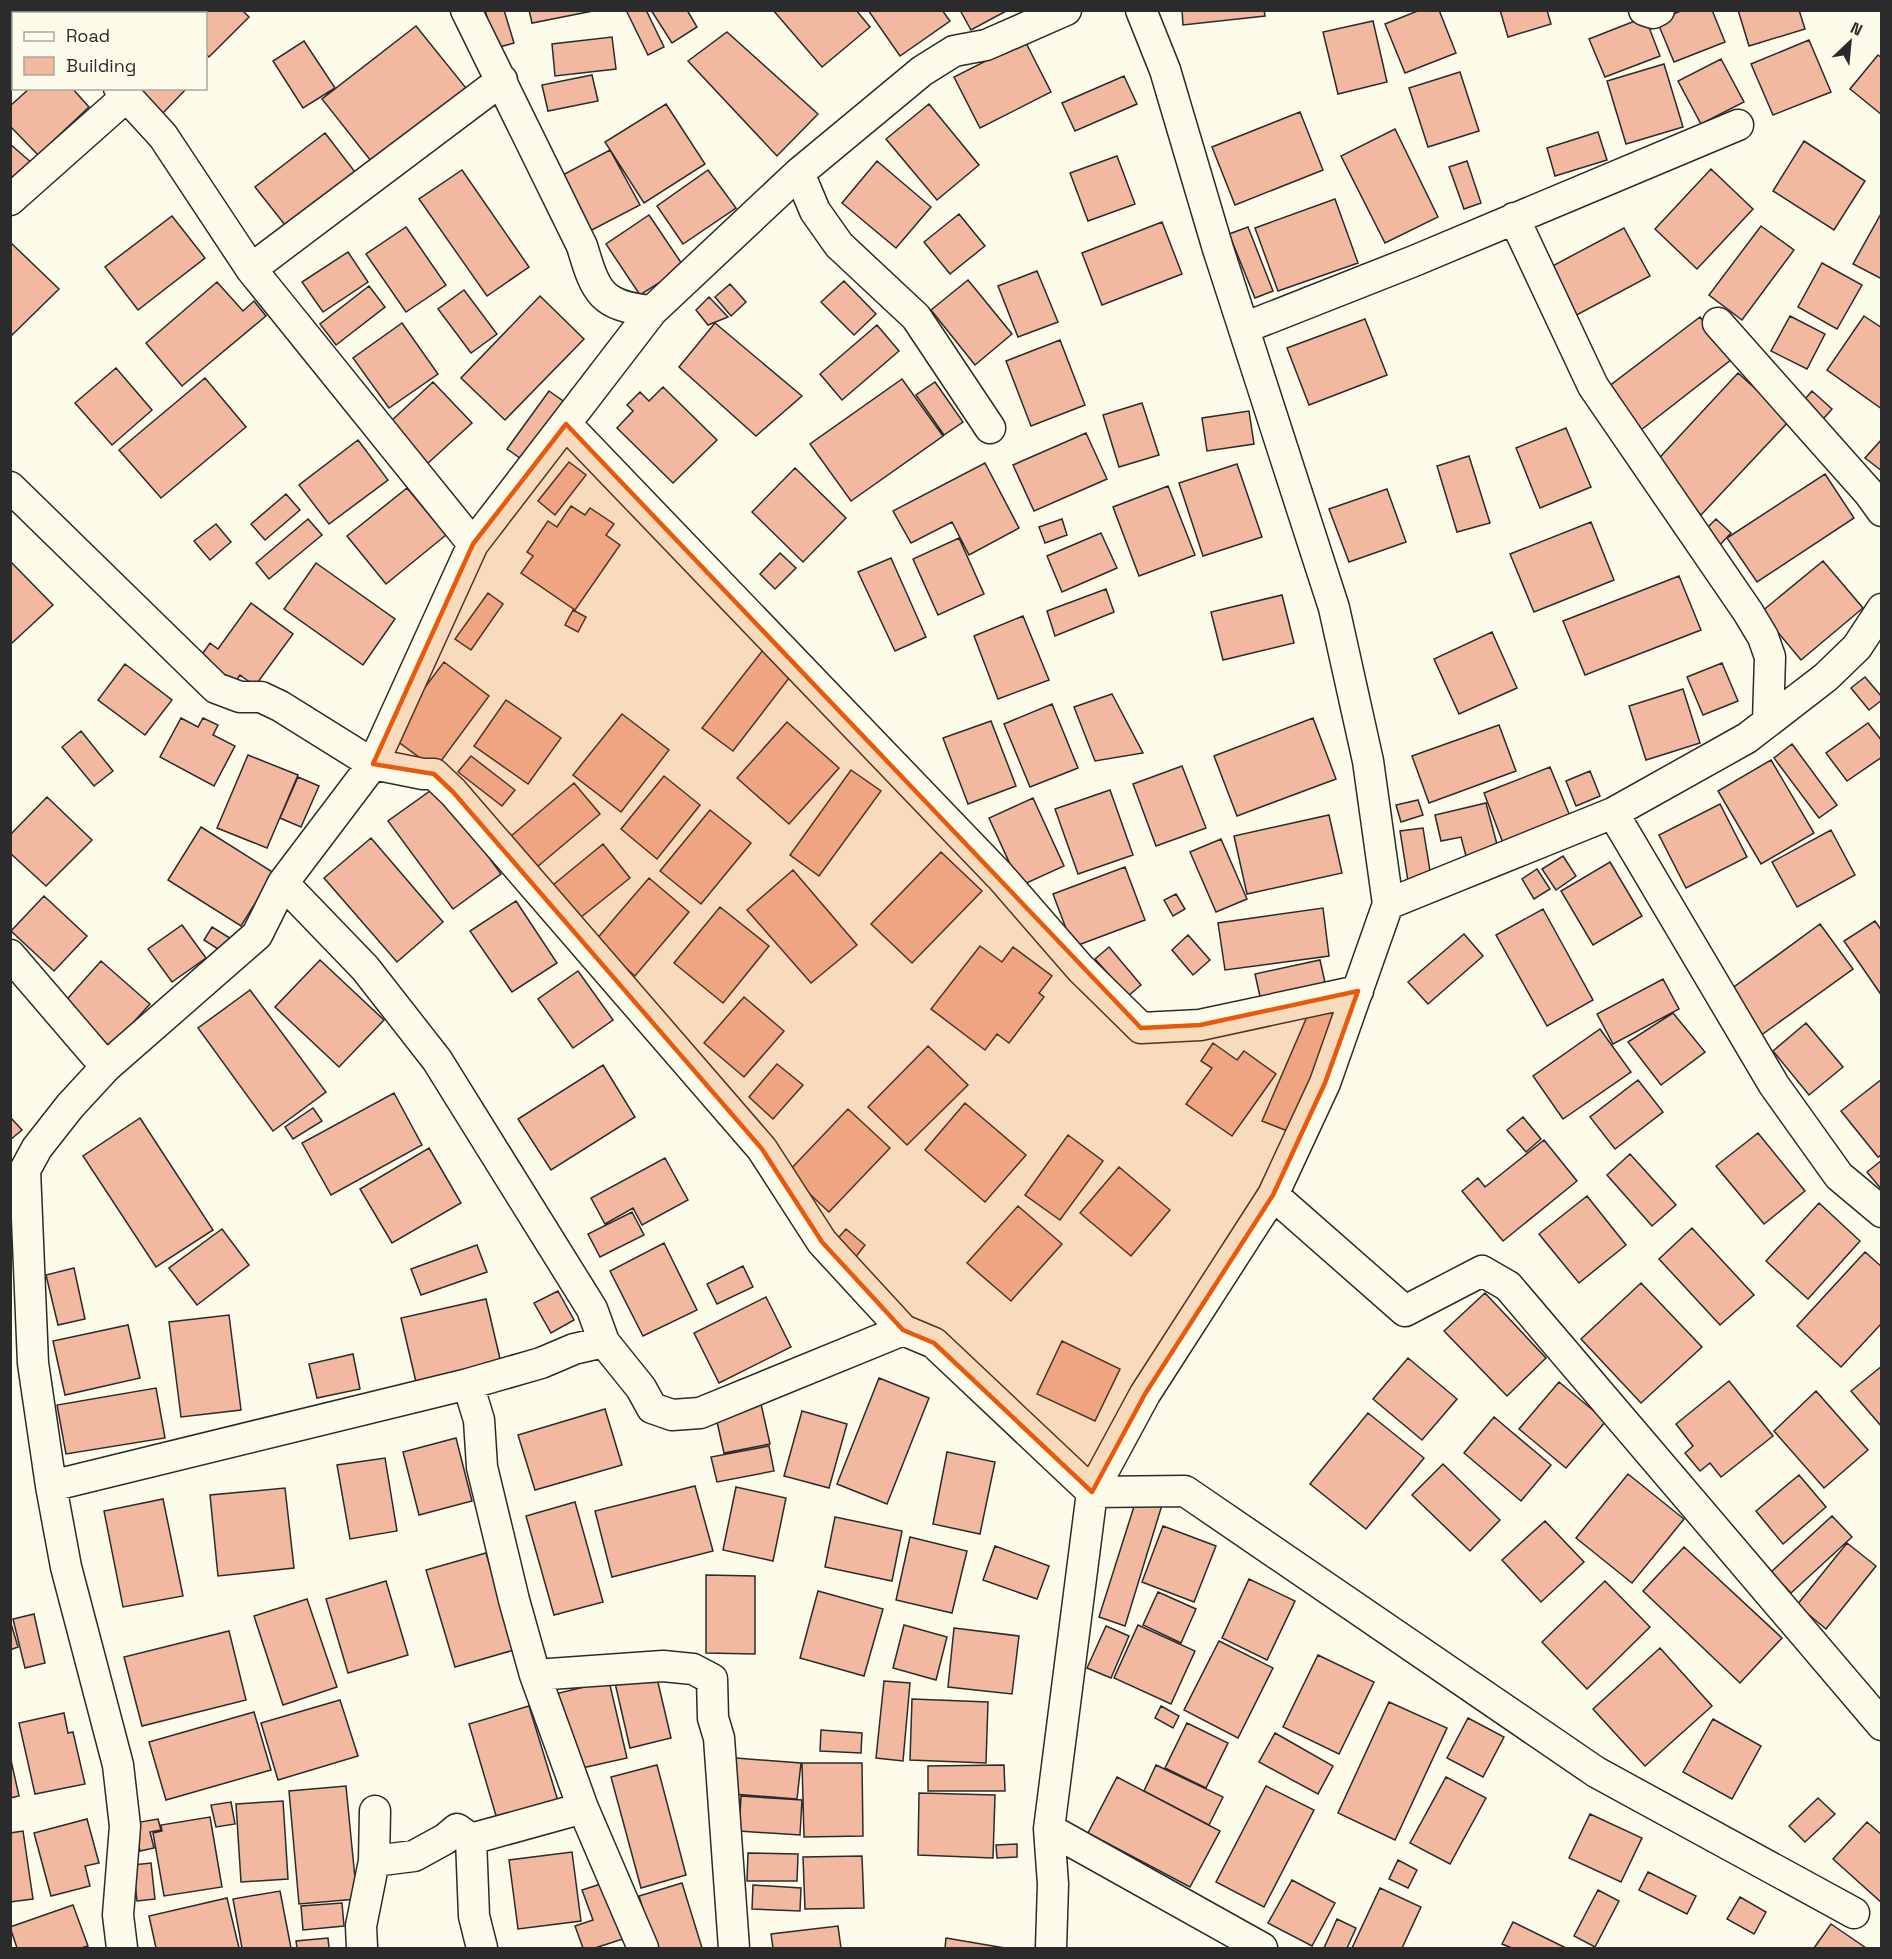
<svg xmlns="http://www.w3.org/2000/svg" width="1892" height="1959" font-family="'Space Grotesk',sans-serif">
<style>
.building{fill:#f2b8a0;stroke:#2b2b2b;stroke-width:1.5}
.lines{fill:none;stroke-linecap:round;stroke-linejoin:round}
.street-casing{stroke:#2b2b2b;stroke-width:33}
.street{stroke:#fdfbea;stroke-width:30}
.marked{fill:#e8590c;fill-opacity:0.2;stroke:#e8590c;stroke-width:4.5;stroke-linejoin:round}
</style>
<rect width="100%" height="100%" fill="#fdfbea"/>
<!-- building -->
<path class="building" d="M108 10H146L149 14H105Z
M161 10H242L249 17 209 57 206 54V14H164Z
M485 10H504L514 43 496 48Z
M529 10H598L532 23Z
M626 10H646L664 47 648 55Z
M651 10H687L697 27 672 43Z
M773 10H856L870 27 822 67Z
M868 10H942L950 21 900 56Z
M960 10H1008L971 30Z
M1182 10H1264L1265 16 1183 25Z
M1420 10H1439L1456 53 1405 73 1385 24Z
M1500 10H1547L1551 24 1508 37Z
M1683 10H1712L1725 42 1674 62 1657 21Z
M1738 10H1799L1805 29 1749 46Z
M1645 17 1660 56 1605 77 1589 39Z
M1373 21 1387 82 1338 94 1323 32Z
M416 26 466 88 371 161 322 99Z
M727 32 818 114 777 156 688 61Z
M612 37 616 69 555 76 552 44Z
M1809 40 1831 92 1773 115 1751 64Z
M304 41 335 88 303 108 273 61Z
M1025 41 1051 92 980 128 954 77Z
M10 47 14 50V70L10 73Z
M1878 55 1882 58V115L1850 89Z
M1721 59 1744 102 1701 124 1678 81Z
M1664 64 1683 127 1626 144 1607 81Z
M1460 72 1479 131 1428 147 1409 88Z
M592 75 598 101 548 111 542 85Z
M1124 76 1137 104 1075 131 1062 103Z
M30 88H72L89 107 38 155 10 126V106Z
M138 88H187L163 113Z
M666 104 705 164 644 203 605 142Z
M929 104 979 165 937 200 886 139Z
M1300 112 1323 170 1235 205 1212 147Z
M1395 129 1438 217 1385 243 1341 156Z
M1598 132 1607 160 1555 176 1547 148Z
M325 133 355 172 285 225 255 187Z
M1804 141 1865 181 1834 230 1773 191Z
M10 144 33 164 10 188Z
M610 150 640 205 588 232 559 177Z
M1117 156 1135 204 1088 221 1070 173Z
M877 161 931 207 896 248 842 203Z
M1467 161 1481 203 1464 209 1449 167Z
M1711 169 1753 209 1697 269 1655 229Z
M462 170 529 267 487 296 419 199Z
M708 170 736 208 683 244 657 206Z
M1335 199 1358 263 1278 291 1255 228Z
M1882 212V279L1853 264Z
M959 214 985 246 950 274 924 242Z
M649 215 684 267 640 295 606 244Z
M172 216 205 258 138 310 105 267Z
M1162 222 1182 274 1102 305 1082 253Z
M1761 226 1794 250 1742 320 1709 295Z
M406 227 446 285 406 312 366 254Z
M1248 227 1273 291 1255 298 1229 234Z
M1624 228 1650 276 1571 318 1545 270Z
M10 242 59 289 10 337Z
M348 252 368 282 323 312 302 282Z
M1822 263 1862 285 1837 329 1798 307Z
M1037 271 1058 322 1018 337 998 286Z
M968 280 1012 334 975 365 931 310Z
M844 281 876 314 854 335 821 302Z
M217 282 243 311 254 301 266 316 182 386 146 343Z
M730 284 746 302 731 316 715 297Z
M369 286 385 307 336 345 320 324Z
M464 290 497 334 471 353 438 309Z
M540 296 584 339 505 420 461 378Z
M709 297 728 317 708 325 696 310Z
M1790 316 1825 334 1807 369 1771 351Z
M1864 316 1882 328V409L1827 370Z
M1700 317 1732 359 1641 430 1608 387Z
M1365 319 1387 375 1309 405 1287 348Z
M402 323 438 374 389 408 353 358Z
M715 323 802 396 756 436 679 367Z
M877 325 899 351 842 400 820 374Z
M1060 340 1085 405 1031 426 1006 361Z
M116 368 152 410 112 445 75 403Z
M1738 373 1790 420 1701 515 1650 468Z
M205 378 246 427 161 498 119 450Z
M902 379 943 436 851 501 810 444Z
M433 382 472 423 427 464 389 423Z
M935 382 963 422 944 435 916 395Z
M663 387 717 440 673 483 617 428 633 411 627 405 640 392 649 401Z
M549 391 566 403 524 461 507 449Z
M1812 391 1832 409 1818 425 1798 407Z
M1142 403 1159 455 1119 467 1103 415Z
M1249 411 1254 444 1207 451 1202 418Z
M1566 428 1591 487 1540 508 1516 448Z
M1086 433 1107 479 1034 511 1013 465Z
M1882 439V471L1865 458Z
M358 440 388 480 329 524 299 485Z
M1469 456 1490 523 1457 532 1437 466Z
M569 462 586 475 555 515 538 501Z
M985 463 1019 528 969 555 952 522 911 543 893 511Z
M1237 464 1262 537 1203 556 1179 483Z
M795 468 846 518 803 562 752 512Z
M1825 474 1854 518 1757 582 1727 538Z
M1168 486 1195 555 1139 576 1113 507Z
M407 488 446 535 386 584 347 536Z
M1387 489 1406 542 1349 562 1329 509Z
M286 494 300 510 265 540 251 524Z
M571 506 585 515 590 508 614 524 606 535 620 545 575 610 521 573 533 556 527 552 548 521 557 527Z
M308 519 322 535 269 579 256 563Z
M1062 519 1067 535 1045 543 1039 527Z
M1716 519 1731 533 1715 550 1700 535Z
M1591 522 1614 580 1534 612 1510 554Z
M216 524 231 542 210 560 194 541Z
M1101 533 1117 568 1062 592 1047 556Z
M959 538 984 594 938 615 913 559Z
M780 553 796 568 775 589 760 574Z
M891 558 926 637 895 651 858 572Z
M10 561 53 605 12 643 10 641Z
M1823 561 1863 608 1801 660 1761 612Z
M316 563 395 619 363 665 284 609Z
M1679 576 1701 630 1585 675 1563 621Z
M1106 589 1114 612 1055 636 1047 611Z
M488 593 503 604 471 650 455 639Z
M1282 595 1294 643 1223 660 1211 612Z
M251 603 293 634 255 686 240 675 233 685 198 660 210 643 218 649Z
M573 610 586 617 578 632 565 625Z
M1023 616 1049 680 998 699 974 636Z
M1492 632 1517 688 1459 714 1434 659Z
M763 650 793 673 733 751 702 728Z
M444 662 489 696 435 769 389 735Z
M1722 663 1738 701 1703 715 1687 677Z
M125 664 172 700 145 735 98 700Z
M1865 677 1882 697V700L1869 710 1851 688Z
M1683 689 1700 743 1646 760 1629 706Z
M1112 694 1143 753 1095 761 1074 707Z
M506 700 561 738 528 784 474 746Z
M1052 704 1078 768 1030 787 1004 724Z
M622 714 669 750 621 812 573 775Z
M181 718 198 727 203 718 218 725 213 735 235 746 214 786 160 757Z
M1313 718 1336 779 1237 816 1214 756Z
M991 721 1016 786 968 804 943 738Z
M787 722 839 768 789 824 737 778Z
M1868 723 1882 741V757L1847 781 1826 753Z
M1499 725 1516 771 1429 803 1412 756Z
M81 731 113 771 94 786 62 747Z
M1792 744 1837 805 1819 818 1774 758Z
M248 755 298 775 267 848 217 828Z
M471 756 515 790 502 806 458 772Z
M1771 760 1814 833 1761 864 1718 791Z
M1182 766 1206 828 1156 846 1133 784Z
M1550 767 1570 816 1503 843 1484 793Z
M851 770 881 791 819 876 790 855Z
M1590 771 1600 796 1576 806 1566 781Z
M664 776 700 805 657 859 621 829Z
M298 777 319 786 301 827 280 818Z
M574 783 600 814 537 867 511 836Z
M437 786 501 874 453 909 388 821Z
M1110 790 1133 855 1078 874 1055 809Z
M47 797 92 840 46 886 10 853V835Z
M1033 798 1064 866 1020 886 989 818Z
M1418 800 1423 815 1401 822 1396 805Z
M1486 803 1498 848 1466 856 1461 837 1441 841 1435 815Z
M1720 804 1747 857 1686 888 1659 835Z
M710 810 751 843 701 904 660 871Z
M1329 815 1342 873 1247 894 1234 836Z
M201 827 274 873 241 926 168 880Z
M1423 828 1431 877 1408 881 1400 831Z
M1831 830 1855 875 1797 907 1772 862Z
M371 838 443 922 397 962 324 878Z
M1221 839 1247 899 1216 912 1190 852Z
M603 844 630 878 575 922 548 889Z
M941 852 982 891 912 963 871 924Z
M1563 856 1576 876 1556 890 1542 869Z
M1610 862 1642 916 1593 945 1561 891Z
M1125 867 1145 920 1073 947 1053 894Z
M1537 869 1550 889 1534 899 1522 879Z
M793 870 857 945 811 983 747 910Z
M649 878 689 912 635 976 595 941Z
M1176 894 1185 909 1173 916 1164 900Z
M44 896 87 936 54 971 11 931Z
M516 901 557 963 512 992 470 931Z
M720 907 769 946 723 1003 674 963Z
M1323 908 1329 956 1225 970 1218 923Z
M1543 909 1593 1000 1547 1026 1496 935Z
M1875 921 1882 931V996L1844 941Z
M1820 924 1853 969 1760 1036 1727 992Z
M182 925 206 958 172 982 148 949Z
M212 927 233 940 224 953 204 940Z
M1464 934 1483 956 1428 1004 1408 982Z
M1188 935 1210 960 1193 975 1172 950Z
M980 946 1002 962 1013 947 1052 976 1039 993 1044 997 1009 1043 997 1034 985 1050 931 1009Z
M1109 947 1141 985 1128 996 1095 959Z
M320 960 384 1020 339 1067 275 1007Z
M1320 960 1326 987 1261 1001 1255 974Z
M101 961 150 1004 109 1049 61 1006Z
M578 971 613 1020 573 1048 538 999Z
M1663 979 1679 1009 1613 1044 1597 1014Z
M250 990 326 1092 273 1131 198 1028Z
M744 997 784 1031 744 1077 704 1043Z
M1344 1007 1290 1132 1262 1121 1309 1012Z
M1673 1013 1705 1052 1661 1085 1628 1042Z
M1806 1023 1843 1067 1809 1095 1773 1051Z
M1600 1029 1631 1072 1563 1119 1533 1076Z
M1213 1043 1237 1060 1244 1051 1276 1074 1232 1136 1186 1104 1212 1068 1201 1061Z
M928 1046 968 1085 907 1145 868 1107Z
M777 1064 803 1085 773 1119 749 1097Z
M603 1065 635 1117 551 1170 518 1119Z
M1882 1079V1155L1878 1157 1841 1111Z
M1638 1080 1663 1112 1615 1149 1590 1117Z
M394 1093 422 1145 331 1195 302 1143Z
M965 1103 1026 1155 985 1202 925 1150Z
M313 1108 322 1121 293 1139 285 1127Z
M848 1109 890 1148 829 1212 787 1173Z
M1523 1117 1541 1139 1526 1152 1507 1130Z
M11 1118 22 1130 10 1140V1119Z
M140 1118 213 1230 156 1267 83 1156Z
M1758 1133 1805 1191 1764 1224 1716 1166Z
M1068 1135 1103 1161 1060 1220 1025 1195Z
M1544 1140 1577 1181 1503 1241 1462 1191 1478 1178 1485 1187Z
M429 1148 461 1203 392 1243 360 1189Z
M1630 1154 1676 1205 1652 1226 1607 1175Z
M665 1158 688 1200 642 1225 633 1208 605 1224 591 1198Z
M1882 1160V1190L1867 1172Z
M1119 1167 1170 1210 1131 1256 1080 1213Z
M1587 1196 1626 1245 1579 1283 1539 1234Z
M1819 1203 1860 1241 1808 1299 1766 1261Z
M1018 1206 1062 1244 1011 1301 967 1263Z
M632 1212 644 1235 600 1257 588 1234Z
M1692 1228 1754 1295 1720 1325 1659 1259Z
M222 1229 249 1265 197 1305 169 1268Z
M846 1229 865 1245 851 1263 831 1246Z
M664 1243 697 1310 643 1336 610 1271Z
M477 1245 487 1272 421 1295 411 1269Z
M1865 1252 1882 1267V1323L1841 1367 1797 1326Z
M743 1266 753 1287 717 1304 707 1284Z
M74 1268 85 1319 58 1325 46 1275Z
M1641 1283 1702 1347 1641 1403 1581 1339Z
M558 1291 574 1320 551 1333 534 1303Z
M1485 1293 1546 1358 1507 1396 1444 1331Z
M766 1297 791 1347 719 1383 694 1333Z
M486 1299 501 1363 416 1382 401 1318Z
M229 1315 241 1410 181 1417 169 1322Z
M128 1325 140 1378 65 1395 53 1341Z
M1062 1341 1120 1369 1095 1421 1037 1394Z
M353 1354 360 1389 317 1398 309 1364Z
M1408 1358 1457 1399 1422 1440 1373 1399Z
M1882 1366V1427L1851 1391Z
M879 1378 929 1398 887 1504 837 1484Z
M1729 1381 1773 1436 1721 1477 1710 1463 1700 1471 1685 1453 1693 1446 1676 1424Z
M1559 1382 1606 1421 1566 1468 1519 1429Z
M156 1388 165 1438 66 1454 57 1405Z
M1816 1391 1868 1450 1824 1488 1774 1431Z
M761 1404 770 1444 724 1453 715 1413Z
M605 1409 622 1465 535 1490 518 1435Z
M802 1411 847 1424 829 1488 784 1476Z
M1368 1413 1424 1458 1366 1529 1310 1484Z
M1494 1417 1551 1465 1521 1501 1464 1453Z
M456 1438 472 1501 419 1515 403 1452Z
M769 1446 774 1471 717 1482 711 1457Z
M947 1452 995 1462 980 1534 933 1524Z
M385 1458 397 1531 350 1539 337 1465Z
M1443 1464 1500 1520 1470 1551 1412 1495Z
M1628 1474 1684 1519 1632 1583 1576 1538Z
M1799 1475 1826 1507 1783 1544 1756 1511Z
M695 1486 713 1551 612 1577 595 1511Z
M736 1487 786 1498 773 1561 723 1550Z
M285 1488 294 1568 218 1576 210 1495Z
M1137 1497 1162 1505 1125 1626 1099 1617Z
M163 1499 183 1596 123 1607 104 1511Z
M575 1502 603 1602 554 1615 526 1516Z
M1832 1516 1852 1537 1791 1593 1771 1572Z
M835 1517 902 1531 892 1581 825 1567Z
M1545 1521 1584 1562 1541 1602 1502 1560Z
M1163 1526 1216 1546 1194 1602 1142 1582Z
M910 1537 967 1551 952 1613 896 1600Z
M1847 1543 1876 1566 1826 1629 1797 1605Z
M995 1546 1049 1566 1037 1599 983 1580Z
M1684 1547 1782 1638 1740 1683 1643 1591Z
M486 1553 514 1650 455 1667 426 1570Z
M706 1575 755 1576V1654L706 1653Z
M1249 1579 1295 1601 1267 1660 1222 1638Z
M386 1581 408 1655 348 1673 326 1599Z
M1605 1581 1650 1627 1587 1689 1542 1642Z
M818 1591 883 1609 864 1676 800 1658Z
M1158 1592 1196 1609 1181 1643 1143 1625Z
M307 1599 337 1687 283 1705 254 1616Z
M34 1614 45 1663 25 1668 13 1619Z
M10 1620 18 1647 10 1650Z
M904 1625 947 1637 936 1680 893 1668Z
M1138 1625 1195 1651 1171 1704 1114 1678Z
M1106 1626 1129 1636 1111 1678 1087 1668Z
M954 1628 1019 1636 1012 1694 948 1687Z
M229 1631 246 1700 142 1726 124 1657Z
M1219 1641 1273 1668 1238 1738 1184 1710Z
M1660 1648 1712 1706 1645 1766 1593 1709Z
M1318 1655 1374 1682 1339 1754 1283 1727Z
M656 1674 671 1738 630 1748 615 1683Z
M609 1681 627 1758 573 1770 555 1694Z
M884 1681 910 1683 903 1761 876 1758Z
M912 1699 988 1702 986 1763 910 1760Z
M340 1700 358 1756 278 1780 261 1723Z
M1389 1702 1447 1728 1395 1840 1338 1813Z
M529 1706 558 1801 497 1819 469 1724Z
M1161 1706 1179 1716 1173 1728 1155 1718Z
M254 1712 271 1770 166 1800 149 1742Z
M64 1713 68 1733 73 1732 85 1784 35 1794 19 1723Z
M1468 1718 1504 1737 1483 1777 1447 1758Z
M1713 1719 1761 1746 1732 1799 1683 1772Z
M1187 1723 1228 1743 1206 1788 1165 1768Z
M821 1730 862 1733 861 1753 820 1751Z
M1275 1733 1333 1766 1318 1794 1259 1762Z
M10 1756 19 1796 10 1798Z
M736 1758 801 1763 797 1799 733 1794Z
M802 1763H862L863 1836 804 1837Z
M657 1765 686 1875 641 1888 611 1777Z
M1004 1765 1005 1791H928V1766Z
M1156 1765 1223 1797 1209 1825 1144 1791Z
M1117 1777 1220 1831 1190 1887 1088 1833Z
M1446 1777 1486 1798 1450 1864 1410 1843Z
M346 1786 357 1899 299 1904 289 1791Z
M1266 1786 1314 1810 1264 1907 1216 1882Z
M919 1793 995 1795 993 1858 918 1855Z
M741 1796 802 1800 800 1835 739 1831Z
M1818 1798 1835 1814 1805 1842 1789 1826Z
M283 1801 288 1879 241 1882 236 1804Z
M231 1802 235 1824 216 1827 211 1805Z
M1590 1814 1642 1838 1621 1882 1569 1858Z
M210 1817 222 1887 164 1896 153 1833 162 1831 161 1825Z
M87 1819 99 1863 85 1866 90 1886 51 1896 34 1833Z
M158 1819 161 1830 150 1832 154 1848 140 1851 134 1823Z
M1867 1822 1882 1835V1903L1833 1859Z
M23 1831 33 1899 10 1902V1833Z
M1017 1844V1857L997 1858 996 1845Z
M572 1852 581 1921 518 1929 509 1860Z
M748 1853 798 1854 797 1881H747Z
M862 1856 864 1908 805 1909 803 1857Z
M1398 1860 1417 1870 1408 1888 1389 1879Z
M151 1863 155 1899 137 1901 133 1865Z
M1648 1872 1696 1896 1687 1914 1639 1890Z
M1292 1880 1335 1903 1312 1946 1268 1923Z
M610 1881 629 1937 595 1948H583L575 1926 593 1920 582 1890Z
M682 1883 702 1948H655L639 1896Z
M753 1885 801 1888 800 1911 752 1909Z
M1380 1888 1421 1907 1402 1948H1352Z
M1598 1890 1619 1901 1595 1947 1574 1936Z
M280 1891 291 1948H242L233 1899Z
M1740 1897 1766 1912 1754 1934 1727 1919Z
M227 1898 239 1948H156L149 1916Z
M342 1903 344 1926 303 1930 301 1906Z
M73 1905 88 1946 81 1948H17L10 1927Z
M1337 1919 1356 1928 1347 1948H1324Z
M1513 1922 1566 1948H1512L1502 1944Z
M1831 1924 1866 1948H1814Z
M838 1926 841 1948H773L771 1934Z
M328 1938 329 1948H297L296 1941Z
M946 1938 1005 1948H945Z"/>
<g class="lines">
<!-- street casing -->
<g class="street-casing">
<path id="street" d="M48 10 50 14
M466 10 582 246C596 293 601 306 652 311
M1644 10 1653 13 1659 10
M119 88 163 136 251 269 473 544
M799 173 815 211 839 245 916 317 990 428
M10 200 126 97
M1514 218 1593 386 1748 612 1763 637 1770 657 1768 721
M251 269 502 80
M1718 323 1869 493 1882 511
M1244 328 1414 261 1738 125
M566 424 1000 876 1080 968 1141 1028 1200 1025 1358 991
M10 487 216 688 240 697H261L280 706 373 764 423 774H434L453 792 762 1149 822 1242 903 1330 934 1343 1092 1492 1185 1491 1596 1772 1854 1913
M1613 813 1774 1085 1839 1176 1882 1212
M283 883 365 968 437 1060 592 1309 604 1342 574 1349 541 1363 468 1384 479 1420 482 1467 514 1600 535 1675 583 1808 643 1948
M1388 904 1613 813 1747 738 1826 677 1857 647 1882 609
M10 955 106 1067
M1273 1195 1405 1311 1482 1271 1508 1286 1882 1725
M604 1342 641 1388 652 1408 672 1415 700 1413 903 1330
M51 1486 468 1384
M535 1675 663 1666 693 1669 712 1679 713 1718 719 1738 734 1948
M1049 1829 1262 1948
M471 1839 474 1916 482 1948
M374 1861 414 1856 445 1839 457 1829 471 1839 583 1808
M122 1948 118 1915 125 1826 118 1765 66 1567 51 1486 33 1363 25 1170 37 1148 70 1106 106 1067 257 935 283 883 373 764 473 544 652 311 799 173 922 71 954 51 986 45 1066 10
M362 1948 361 1926 374 1861 375 1811
M1051 1948 1053 1884 1049 1829 1092 1492 1145 1394 1273 1195 1325 1083 1388 904 1368 761 1334 608 1218 249 1165 70 1141 10"/>
</g>
<!-- street -->
<use href="#street" class="street"/>
</g>
<!-- marked area -->
<path class="marked" d="M566 424 1141 1028 1200 1025 1358 991 1325 1083 1273 1195 1145 1394 1092 1492 934 1343 903 1330 822 1242 762 1149 453 792 434 774 373 764 473 544Z"/>
<!-- border -->
<rect width="1892" height="1959" fill="none" stroke="#2b2b2b" stroke-width="24"/>
<!-- legend -->
<rect x="12" y="12" width="195" height="78" fill="#fdfbea" stroke="#a9a89e" stroke-width="1.5"/>
<rect x="24" y="32" width="30" height="9" fill="#fdfbea" stroke="#a9a89e" stroke-width="1.5"/>
<text x="66" y="42" font-size="18" fill="#2b2b2b">Road</text>
<rect x="24" y="57" width="30" height="18" fill="#f2b8a0" stroke="#a9a89e" stroke-width="1.5"/>
<text x="66" y="72" font-size="18" fill="#2b2b2b">Building</text>
<!-- north arrow -->
<g transform="translate(1850 42) rotate(26)" stroke="#fdfbea" stroke-width="4.5" paint-order="stroke">
<path d="M0-4.5L10 22L0 15L-10 22Z" fill="#2b2b2b"/>
<text y="-9" font-size="16" font-weight="bold" text-anchor="middle" fill="#2b2b2b">N</text>
</g>
</svg>
